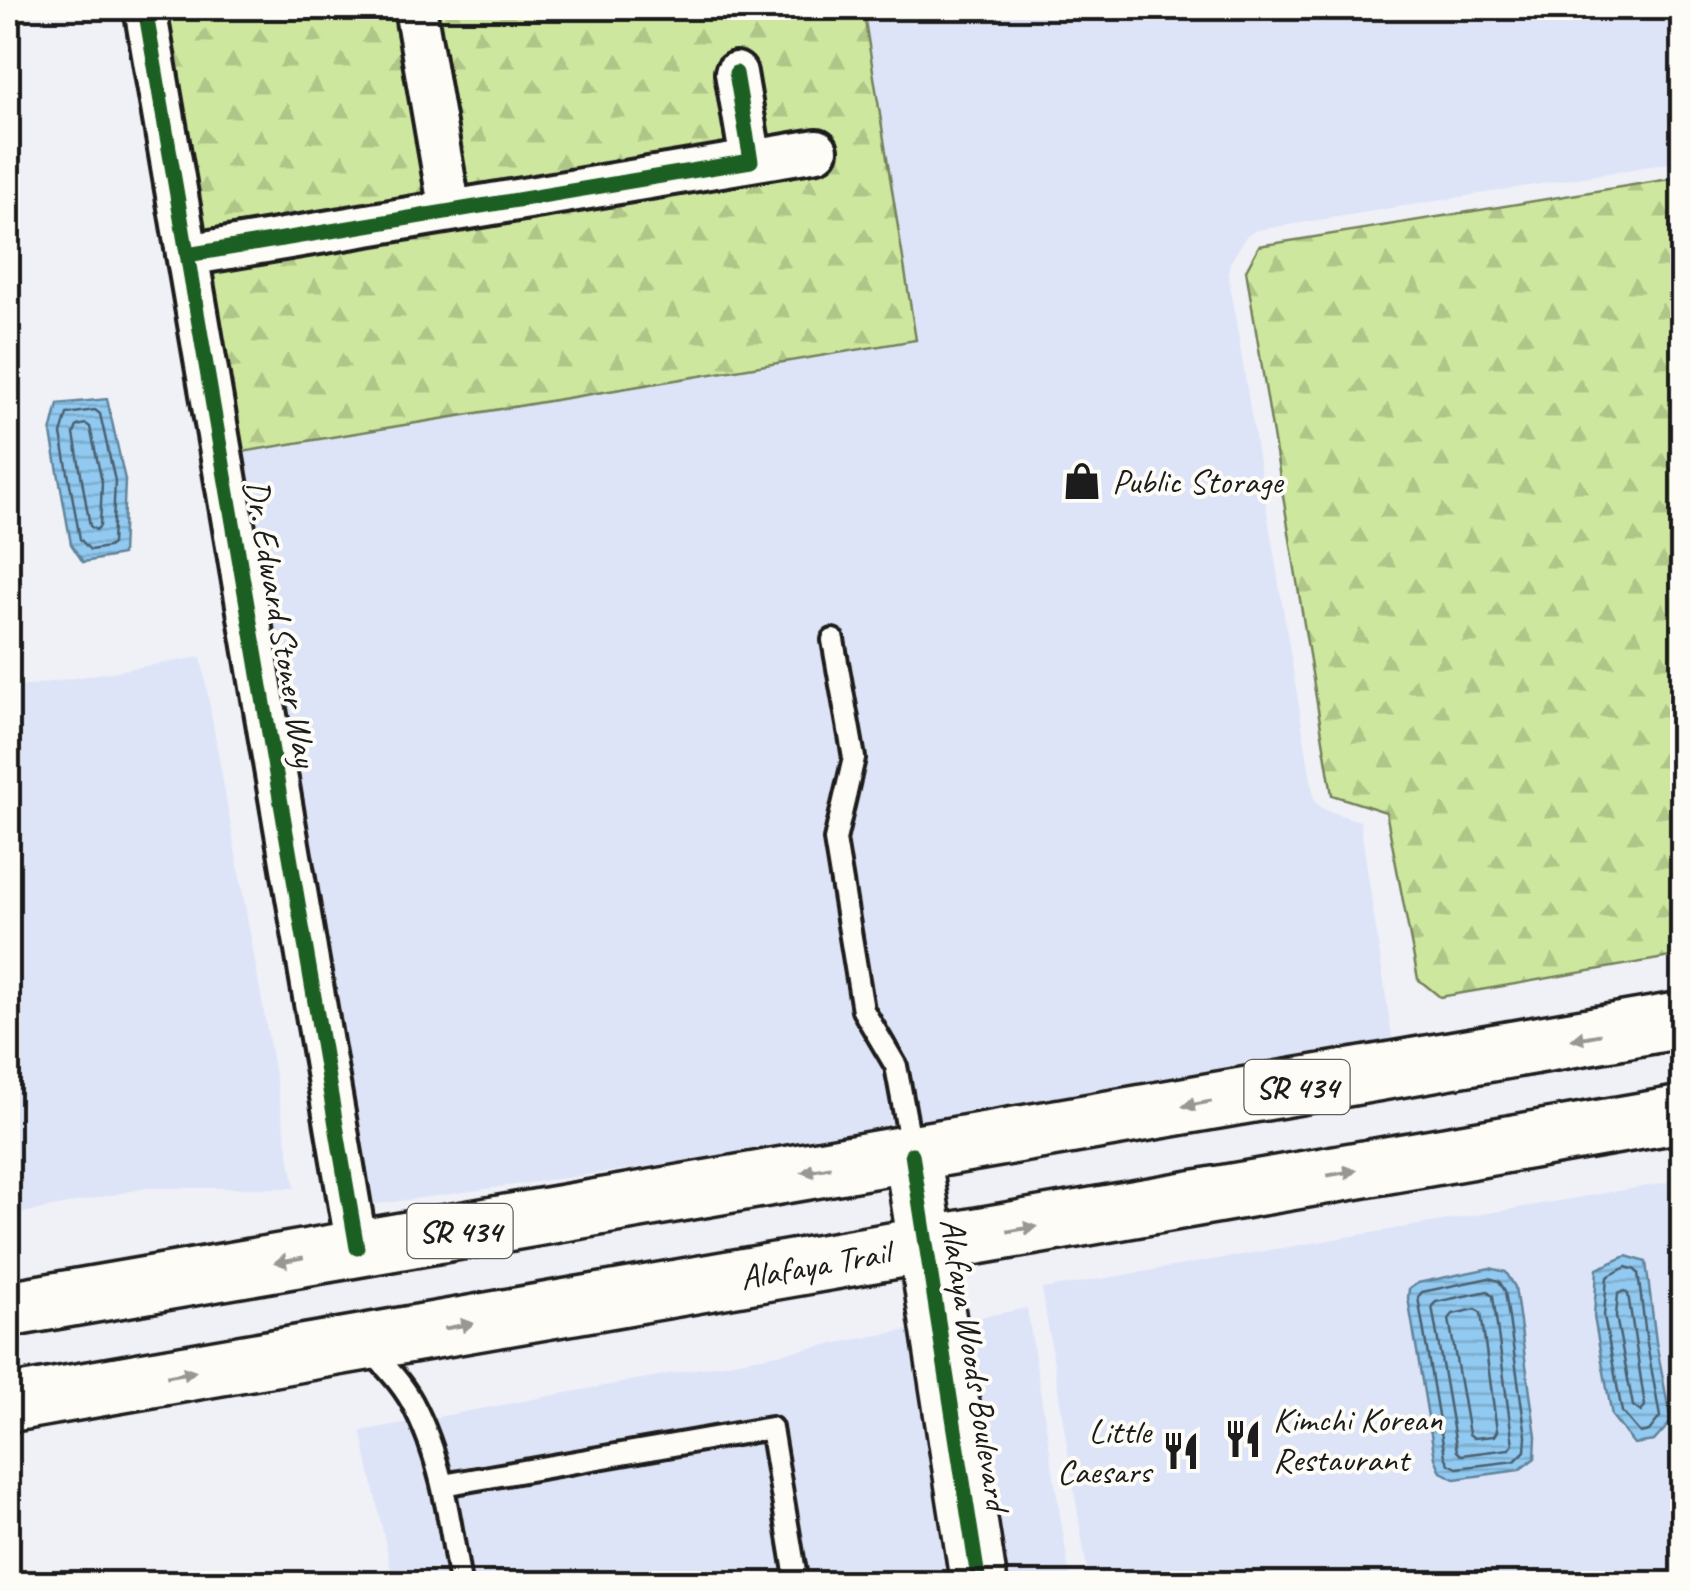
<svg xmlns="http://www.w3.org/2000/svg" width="1690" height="1591" font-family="Caveat,sans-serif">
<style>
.built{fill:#dee4f7}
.forest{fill:url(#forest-firs);stroke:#74825d;stroke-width:2.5}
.water{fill:url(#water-rules);stroke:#62849b;stroke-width:2.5}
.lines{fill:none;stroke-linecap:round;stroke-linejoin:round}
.shore{stroke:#4b6171;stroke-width:2.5}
.lane-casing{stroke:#1c1c1c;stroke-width:28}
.street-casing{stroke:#1c1c1c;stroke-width:48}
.secondary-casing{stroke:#1c1c1c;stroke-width:62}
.primary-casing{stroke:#1c1c1c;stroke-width:62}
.lane{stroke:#fdfcf7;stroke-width:20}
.street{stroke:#fdfcf7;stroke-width:40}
.secondary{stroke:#fdfcf7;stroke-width:55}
.primary{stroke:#fdfcf7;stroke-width:55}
.cycleway-casing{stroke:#fdfcf7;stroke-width:21}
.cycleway{stroke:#1b5e20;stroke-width:15}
.oneway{fill:#989794}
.labels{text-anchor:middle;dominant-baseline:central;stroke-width:8;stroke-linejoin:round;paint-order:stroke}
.shield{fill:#fdfcf7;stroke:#605f5e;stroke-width:2.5}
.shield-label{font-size:32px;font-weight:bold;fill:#1c1c1c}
.poi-label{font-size:35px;fill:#1c1c1c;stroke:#fdfcf7;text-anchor:start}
.street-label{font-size:35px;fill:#1c1c1c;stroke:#fdfcf7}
</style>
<defs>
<pattern id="forest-firs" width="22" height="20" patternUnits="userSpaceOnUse" patternTransform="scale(2.5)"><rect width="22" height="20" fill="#cde89e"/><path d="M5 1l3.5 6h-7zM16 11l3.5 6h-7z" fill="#afc688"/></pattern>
<pattern id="water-rules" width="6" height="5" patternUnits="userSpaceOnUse" patternTransform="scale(2.5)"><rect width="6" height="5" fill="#91c9f0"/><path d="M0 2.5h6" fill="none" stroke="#7caccd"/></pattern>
</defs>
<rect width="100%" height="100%" fill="#eff1f7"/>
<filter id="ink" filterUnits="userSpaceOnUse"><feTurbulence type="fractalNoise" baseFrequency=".01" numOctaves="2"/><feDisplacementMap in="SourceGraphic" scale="20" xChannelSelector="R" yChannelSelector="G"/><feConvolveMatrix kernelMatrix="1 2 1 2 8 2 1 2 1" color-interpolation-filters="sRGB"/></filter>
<g filter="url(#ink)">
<!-- built -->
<path class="built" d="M863 8H1682V161L1257 230 1247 235 1230 263 1228 273 1314 798 1316 803 1325 810 1360 821 1394 1051 1075 1107 371 1205 242 452 916 340Z
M201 657 295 1188H146L8 1216V689Z
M1682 1180V1583H1089L1042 1289Z
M1027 1308 1071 1583H1000L959 1321Z
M918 1328 957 1583H394L361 1431Z"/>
<!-- forest -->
<path class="forest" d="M167 8H863L916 340 242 452Z
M1682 177V955L1440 997 1418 979 1386 812 1332 795 1246 270 1259 246Z"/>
<!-- water -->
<path class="water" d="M107 399 125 480 122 555 83 562 71 544 51 433 58 404Z
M1626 1256 1646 1262 1656 1342 1671 1422 1654 1441 1634 1444 1612 1416 1594 1317 1597 1269Z
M1490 1268 1506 1272 1515 1287 1536 1436 1535 1458 1519 1470 1455 1479 1441 1472 1435 1458 1408 1298 1409 1289 1418 1283Z"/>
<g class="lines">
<!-- shore -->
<path class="shore" d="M95 410 100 414 115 481 112 544 108 547 90 550 80 539 61 434 67 414Z
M86 424 90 427 102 482 100 526 96 530 90 526 74 434 77 426Z
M1626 1267 1635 1270 1638 1273 1647 1344 1660 1417 1649 1431 1640 1433 1622 1412 1604 1316 1607 1277Z
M1489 1278 1499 1281 1505 1291 1526 1436 1525 1451 1515 1461 1457 1468 1449 1464 1445 1456 1418 1297 1422 1292Z
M1488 1291 1493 1296 1513 1445 1509 1449 1461 1455 1457 1451 1432 1306 1436 1302Z
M1624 1291 1628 1294 1645 1406 1641 1412 1633 1406 1616 1316 1618 1294Z
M1476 1309 1481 1313 1497 1431 1494 1436 1474 1438 1469 1434 1449 1319 1453 1314Z"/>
<!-- lane casing -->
<g class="lane-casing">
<path id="lane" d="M833 640 854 758 835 840 863 1010 896 1066 912 1152
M367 1348C384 1364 401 1382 412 1402 442 1458 450 1522 460 1584
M443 1485 771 1428 797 1584"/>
</g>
<!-- street casing -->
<g class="street-casing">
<path id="street" d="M145 8 357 1248
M415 8 450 211
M751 161 817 150
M187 255 751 161 736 73"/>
</g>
<!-- secondary casing -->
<g class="secondary-casing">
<path id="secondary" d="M912 1154 979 1584"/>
</g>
<!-- primary casing -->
<g class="primary-casing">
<path id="primary" d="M8 1309 1682 1020
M8 1404 1682 1114"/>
</g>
<!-- lane -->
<use href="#lane" class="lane"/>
<!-- street -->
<use href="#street" class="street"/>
<!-- secondary -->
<use href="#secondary" class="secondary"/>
<!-- primary -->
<use href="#primary" class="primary"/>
<!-- cycleway casing -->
<g class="cycleway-casing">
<path id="cycleway" d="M145 8 357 1248
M187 255 751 161 736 73
M912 1154 979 1584"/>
</g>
<!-- cycleway -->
<use href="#cycleway" class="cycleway"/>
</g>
<!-- one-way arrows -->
<defs><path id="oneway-solid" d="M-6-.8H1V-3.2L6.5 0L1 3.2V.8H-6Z" transform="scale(2.5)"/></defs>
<g class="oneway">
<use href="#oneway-solid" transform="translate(1586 1037) rotate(170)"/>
<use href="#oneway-solid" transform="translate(1197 1104) rotate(170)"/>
<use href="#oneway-solid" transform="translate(816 1170) rotate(170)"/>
<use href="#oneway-solid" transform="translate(1342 1173) rotate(-10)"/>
<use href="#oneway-solid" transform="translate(1022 1229) rotate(-10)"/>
<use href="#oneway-solid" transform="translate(289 1260) rotate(170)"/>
<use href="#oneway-solid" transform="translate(459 1326) rotate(-10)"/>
<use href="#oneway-solid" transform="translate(181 1374) rotate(-10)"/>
</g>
</g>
<!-- icons -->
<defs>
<g id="shop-bare" transform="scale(3)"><path d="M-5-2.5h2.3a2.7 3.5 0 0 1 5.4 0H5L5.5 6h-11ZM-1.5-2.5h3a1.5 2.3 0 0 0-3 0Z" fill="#1c1c1c" stroke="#fdfcf7" stroke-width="2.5" paint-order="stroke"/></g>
<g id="restaurant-bare" transform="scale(3)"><path d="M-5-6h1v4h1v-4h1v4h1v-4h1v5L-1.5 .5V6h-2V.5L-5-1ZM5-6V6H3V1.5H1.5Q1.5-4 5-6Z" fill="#1c1c1c" stroke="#fdfcf7" stroke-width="2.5" paint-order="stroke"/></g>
</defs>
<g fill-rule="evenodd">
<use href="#shop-bare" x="1082" y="481"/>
<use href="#restaurant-bare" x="1243" y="1439"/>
<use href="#restaurant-bare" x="1181" y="1451"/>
</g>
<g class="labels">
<!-- shield labels -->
<g class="shield">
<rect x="1244.5" y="1060" width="105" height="54" rx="8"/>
<rect x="407.5" y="1204" width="105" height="54" rx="8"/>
</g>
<g class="shield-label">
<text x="1297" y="1087">SR 434</text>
<text x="460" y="1231">SR 434</text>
</g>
<!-- poi labels -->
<g class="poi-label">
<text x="1112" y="481">Public Storage</text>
<text x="1273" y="1419">Kimchi Korean<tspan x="1273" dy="40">Restaurant</tspan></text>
<text x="1151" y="1431" text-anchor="end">Little<tspan x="1151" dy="40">Caesars</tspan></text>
</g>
<!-- street labels -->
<g class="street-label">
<text transform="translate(281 623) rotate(80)">Dr. Edward Stoner Way</text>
<text transform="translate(815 1265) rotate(-10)">Alafaya Trail</text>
<text transform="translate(975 1364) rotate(81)">Alafaya Woods Boulevard</text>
</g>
</g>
<!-- margin -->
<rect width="1690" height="1591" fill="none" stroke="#fdfcf7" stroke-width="40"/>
<rect x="20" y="20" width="1650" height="1551" fill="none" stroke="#1c1c1c" stroke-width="4" filter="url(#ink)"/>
</svg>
